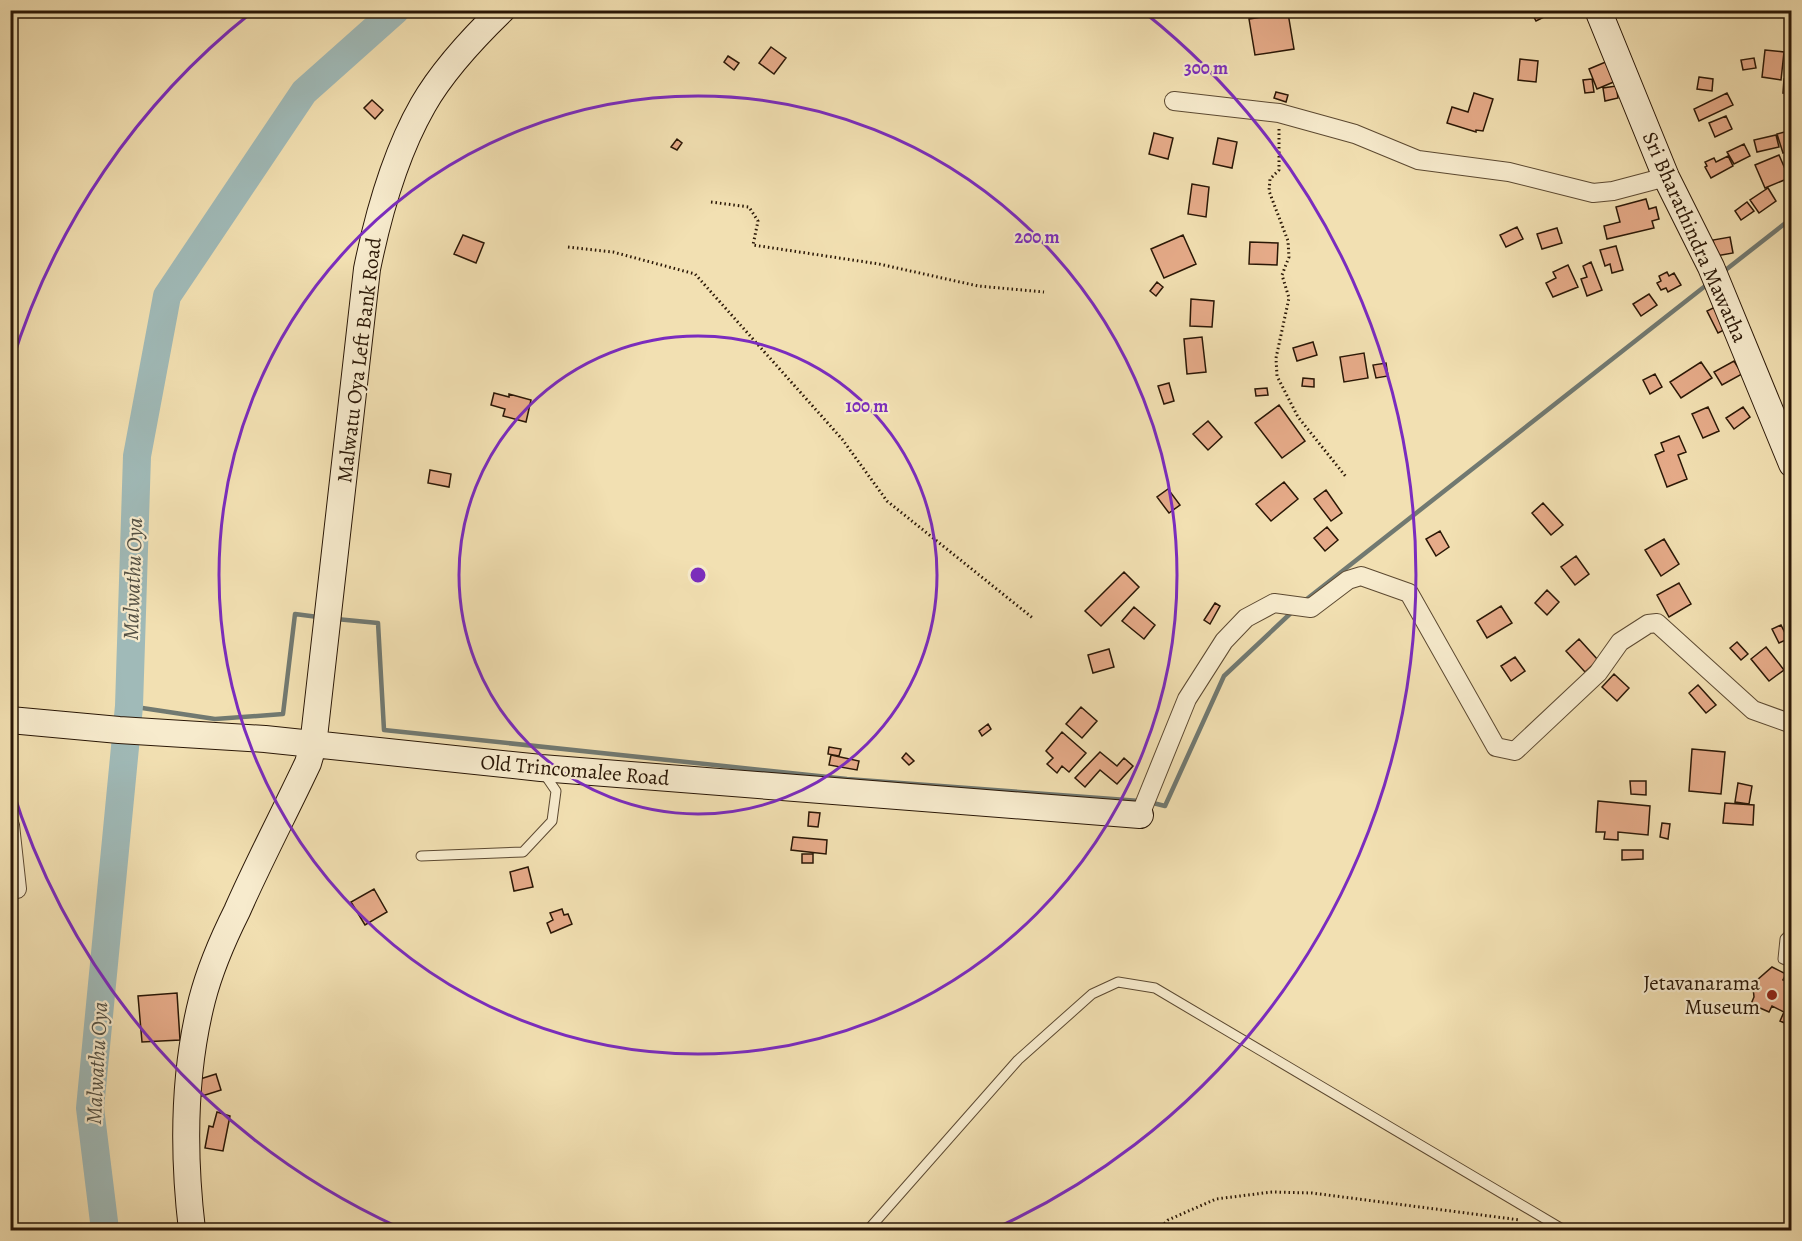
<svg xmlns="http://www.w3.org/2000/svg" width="1802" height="1241" font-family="Alegreya,serif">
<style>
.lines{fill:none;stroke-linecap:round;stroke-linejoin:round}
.stream{stroke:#717971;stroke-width:4.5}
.river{stroke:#a0bab8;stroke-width:28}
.building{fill:#e6ab89;stroke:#2a1706;stroke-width:1.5}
.lane-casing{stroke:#5c4931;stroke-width:11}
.street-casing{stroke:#5c4931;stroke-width:20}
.secondary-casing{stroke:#2a1706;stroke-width:28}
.path{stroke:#2a1706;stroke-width:3;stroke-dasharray:1.5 3;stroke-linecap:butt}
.lane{stroke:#f7ebcd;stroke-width:9}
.street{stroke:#f7ebcd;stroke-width:18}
.secondary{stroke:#f7ebcd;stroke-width:26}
.ring{fill:none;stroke:#7b2cbf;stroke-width:3}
.poi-dot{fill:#8f2418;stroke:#f7ebcd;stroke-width:2}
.labels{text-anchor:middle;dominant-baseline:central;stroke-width:4.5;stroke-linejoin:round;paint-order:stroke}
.street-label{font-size:21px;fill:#2a1706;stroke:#f7ebcd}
.poi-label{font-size:21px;fill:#2a1706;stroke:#f7ebcd;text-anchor:end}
.water-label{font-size:22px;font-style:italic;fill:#535044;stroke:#f7ebcd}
.centre{fill:#7b2cbf;stroke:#f7ebcd;stroke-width:3}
.ring-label{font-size:18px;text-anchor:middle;font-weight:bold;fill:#7b2cbf;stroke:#f7ebcd;stroke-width:4.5;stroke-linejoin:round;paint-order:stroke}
</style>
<rect width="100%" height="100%" fill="#f2e0b2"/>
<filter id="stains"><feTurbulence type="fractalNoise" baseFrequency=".00333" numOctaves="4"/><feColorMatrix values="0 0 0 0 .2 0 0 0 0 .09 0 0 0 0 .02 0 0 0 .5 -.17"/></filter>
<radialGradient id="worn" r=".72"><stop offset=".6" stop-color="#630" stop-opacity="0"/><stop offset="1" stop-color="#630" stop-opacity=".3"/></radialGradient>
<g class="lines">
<!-- stream -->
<path class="stream" d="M1723 272 1792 218
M1303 602 1709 283
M336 619 378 623 384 730 847 779 1140 801
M129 706 215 719 283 714 295 614 318 617
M1149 802 1165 806 1224 676 1292 612"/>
<!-- river -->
<path class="river" d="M105 1230 90 1108 129 706 137 456 167 296 304 92 396 10"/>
</g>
<!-- building -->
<path class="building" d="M1530 10H1558L1536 21Z
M1288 13 1294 49 1255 55 1249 19Z
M771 47 786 58 774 74 759 63Z
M1765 50 1784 52 1781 80 1762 77Z
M728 56 739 63 734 70 724 62Z
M1754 58 1756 68 1743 70 1741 60Z
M1520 59 1538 61 1536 82 1518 80Z
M1608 61 1616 81 1597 89 1589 69Z
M1786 64 1792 65V78L1785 77Z
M1699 77 1713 79 1712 91 1697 89Z
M1592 79 1594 92 1585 93 1583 80Z
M1784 79 1792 80V94L1783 93Z
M1616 86 1618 98 1605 101 1603 88Z
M1276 92 1288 95 1286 102 1274 98Z
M1474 93 1493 99 1483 131 1476 130V132L1447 123 1452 107 1468 112Z
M1727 93 1733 105 1699 121 1694 109Z
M372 100 383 110 375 119 364 108Z
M1726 116 1732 129 1715 137 1709 123Z
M1792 130V150L1783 153 1777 134Z
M1154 133 1173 138 1168 159 1149 154Z
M1776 135 1779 147 1757 152 1754 140Z
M1218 138 1237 142 1232 168 1213 164Z
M677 139 682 143 677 150 671 147Z
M1744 144 1750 156 1734 164 1727 152Z
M1779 155 1789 178 1765 188 1755 165Z
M1728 156 1733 166 1711 178 1705 167 1707 166 1705 162 1714 158 1716 162Z
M1192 184 1209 187 1206 217 1188 214Z
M1768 188 1776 201 1759 213 1750 200Z
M1646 199 1649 209 1656 207 1659 219 1652 221 1654 228 1607 239 1604 226 1620 222 1616 207Z
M1747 202 1754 211 1741 220 1735 211Z
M1517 227 1523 239 1506 247 1500 235Z
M1557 228 1562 243 1542 249 1537 234Z
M463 235 484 243 476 263 454 254Z
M1183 235 1196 264 1164 278 1151 249Z
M1730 237 1733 253 1716 256 1713 240Z
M1250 242 1278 243 1277 265 1249 264Z
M1616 246 1623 270 1612 273 1610 264 1605 266 1600 250Z
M1591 262 1602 290 1587 296 1581 279 1587 277 1583 266Z
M1568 265 1578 287 1553 297 1546 283 1556 278 1553 272Z
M1667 272 1669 276 1674 273 1681 285 1668 292 1666 288 1661 290 1657 283 1661 281 1659 276Z
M1157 282 1163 287 1156 296 1150 291Z
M1649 294 1657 305 1641 316 1633 304Z
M1191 299 1214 301 1212 327 1190 326Z
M1717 306 1728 328 1718 333 1707 311Z
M1202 337 1206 372 1187 374 1184 339Z
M1313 342 1317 355 1297 361 1293 348Z
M1364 353 1368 378 1344 382 1340 357Z
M1734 361 1742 374 1722 385 1714 372Z
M1701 362 1712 378 1681 398 1670 382Z
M1386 363 1388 376 1376 378 1373 365Z
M1655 374 1662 387 1650 394 1643 380Z
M1303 378 1314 379V387L1302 386Z
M1169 383 1174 401 1164 404 1158 386Z
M1267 388 1268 395 1256 396 1255 389Z
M494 393 509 397V394L531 400 526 422 503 416 505 409 491 405Z
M1279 405 1305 441 1282 458 1255 423Z
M1708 407 1719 431 1703 438 1692 414Z
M1743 407 1750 417 1734 429 1726 418Z
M1208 421 1222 437 1208 450 1193 434Z
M1679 436 1686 452 1678 455 1687 479 1667 487 1655 455 1664 451 1661 443Z
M430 470 451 474 449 487 428 483Z
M1284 482 1298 499 1271 521 1256 504Z
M1168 489 1180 505 1169 513 1157 497Z
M1326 490 1342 513 1331 521 1314 499Z
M1543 503 1563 525 1551 535 1532 513Z
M1327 527 1338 540 1325 551 1314 538Z
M1440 531 1449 547 1436 556 1426 539Z
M1664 539 1679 564 1661 576 1645 550Z
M1576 556 1589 574 1575 585 1561 567Z
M1124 572 1139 587 1101 626 1085 611Z
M1679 583 1691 604 1669 617 1657 595Z
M1547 590 1559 602 1547 615 1535 603Z
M1215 603 1220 606 1210 624 1204 620Z
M1501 606 1512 623 1487 638 1477 621Z
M1134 607 1155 625 1144 639 1122 621Z
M1781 625 1788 639 1779 643 1772 629Z
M1579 639 1598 660 1585 672 1566 651Z
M1737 642 1748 654 1741 660 1730 648Z
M1766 647 1784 670 1769 681 1751 659Z
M1109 649 1114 667 1093 673 1088 655Z
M1515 657 1525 671 1511 681 1501 666Z
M1614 674 1629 688 1617 701 1602 687Z
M1698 685 1716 705 1706 713 1689 693Z
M1081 707 1097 721 1082 738 1066 724Z
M988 724 991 729 982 736 979 731Z
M1062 732 1086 753 1069 772 1062 766 1057 773 1047 764 1053 758 1046 751Z
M829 747 841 749 839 756 828 754Z
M1692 749 1725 752 1721 794 1689 791Z
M1100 752 1117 766 1124 758 1133 766 1117 784 1100 770 1085 787 1075 778Z
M906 753 914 761 909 765 902 758Z
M831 755 859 761 857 770 829 765Z
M1630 781H1646V795L1631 794Z
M1738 783 1752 786 1749 804 1735 802Z
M1598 801 1650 806 1648 835 1618 832V840L1604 839 1605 832H1596Z
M1725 803 1754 805 1753 825 1723 823Z
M809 812 820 813 818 827 808 826Z
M1662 823 1670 824 1668 839 1660 837Z
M793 837 827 840 826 854 791 850Z
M1622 850H1643V859L1622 860Z
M802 854H813V863H802Z
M528 867 533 887 514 891 510 872Z
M374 889 387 912 365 925 351 902Z
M562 909 564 915 568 914 572 924 551 933 547 923 553 920 550 913Z
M1772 967 1786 974 1783 980 1792 984V1026L1780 1021 1784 1012 1772 1006 1769 1012 1751 1004 1754 997 1753 987 1756 981Z
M177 993 180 1040 142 1042 138 996Z
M216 1074 221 1090 202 1096 197 1080Z
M217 1112 230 1116 223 1151 205 1148 209 1126 213 1127Z"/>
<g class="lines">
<!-- lane casing -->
<g class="lane-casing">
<path id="lane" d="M421 856 523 852 552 821 556 791 543 772
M1792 932 1785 939 1783 959 1792 963
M868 1230 1018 1060 1092 994 1118 982 1155 988 1564 1230"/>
</g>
<!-- street casing -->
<g class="street-casing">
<path id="street" d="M1174 101 1279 113 1355 134 1418 160 1509 172 1593 193 1613 191 1666 177
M1140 815 1187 699 1224 641 1246 618 1274 603 1311 608 1348 580 1361 576 1409 593 1496 747 1515 751 1598 673 1620 642 1648 624 1657 623 1753 710 1792 724
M10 825 17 889"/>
</g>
<!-- secondary casing -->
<g class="secondary-casing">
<path id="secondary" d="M1598 10 1666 177 1711 267 1792 464
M10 720 119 730 265 739 541 768 1140 815
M192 1230C183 1154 183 1075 202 1000 210 969 223 939 237 911 259 861 285 812 308 763L313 746 367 269C378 215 395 154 423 105 443 70 473 38 502 10"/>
</g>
<!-- path -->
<path class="path" d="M1279 129V170L1270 179 1269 191 1288 241 1289 257 1282 275 1289 298 1276 358 1277 376 1298 417 1347 478
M711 202 749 207 758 221 753 245 879 264 978 286 1044 292
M568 247 613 252 695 274 842 439 887 501 1034 619
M1158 1230 1168 1220 1216 1199 1272 1192 1312 1193 1520 1220"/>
<!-- lane -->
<use href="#lane" class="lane"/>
<!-- street -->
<use href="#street" class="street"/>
<!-- secondary -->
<use href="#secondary" class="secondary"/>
</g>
<!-- distance rings -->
<g class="ring">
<circle cx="698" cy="575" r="239"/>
<circle cx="698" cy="575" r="479"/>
<path d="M400 1228A718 718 0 0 1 11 785M11 365A718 718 0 0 1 251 13M1145 13A718 718 0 0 1 996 1228"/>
</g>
<!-- markers -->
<circle class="poi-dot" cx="1772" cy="995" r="6"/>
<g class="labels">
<!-- street labels -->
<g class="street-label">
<text transform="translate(1695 237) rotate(66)">Sri Bharathindra Mawatha</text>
<text transform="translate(359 360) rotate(-83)">Malwatu Oya Left Bank Road</text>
<text transform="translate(575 770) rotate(5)">Old Trincomalee Road</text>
</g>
<!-- poi labels -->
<g class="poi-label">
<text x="1760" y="983">Jetavanarama<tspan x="1760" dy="24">Museum</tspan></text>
</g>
<!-- water labels -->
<g class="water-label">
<text transform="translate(133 579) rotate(-88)">Malwathu Oya</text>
<text transform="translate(97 1063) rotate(-87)">Malwathu Oya</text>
</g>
</g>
<circle cx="698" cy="575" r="9" class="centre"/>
<g class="ring-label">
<text x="1206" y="74">300 m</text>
<text x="1037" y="243">200 m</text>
<text x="867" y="412">100 m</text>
</g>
<!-- margin -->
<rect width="1802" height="1241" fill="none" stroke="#f2e0b2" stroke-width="36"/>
<rect x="12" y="12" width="1778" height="1217" fill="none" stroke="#2a1706" stroke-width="3"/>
<rect x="18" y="18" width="1766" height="1205" fill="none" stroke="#2a1706" stroke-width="1.5"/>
<rect width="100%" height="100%" filter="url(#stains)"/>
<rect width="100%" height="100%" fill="url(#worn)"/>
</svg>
